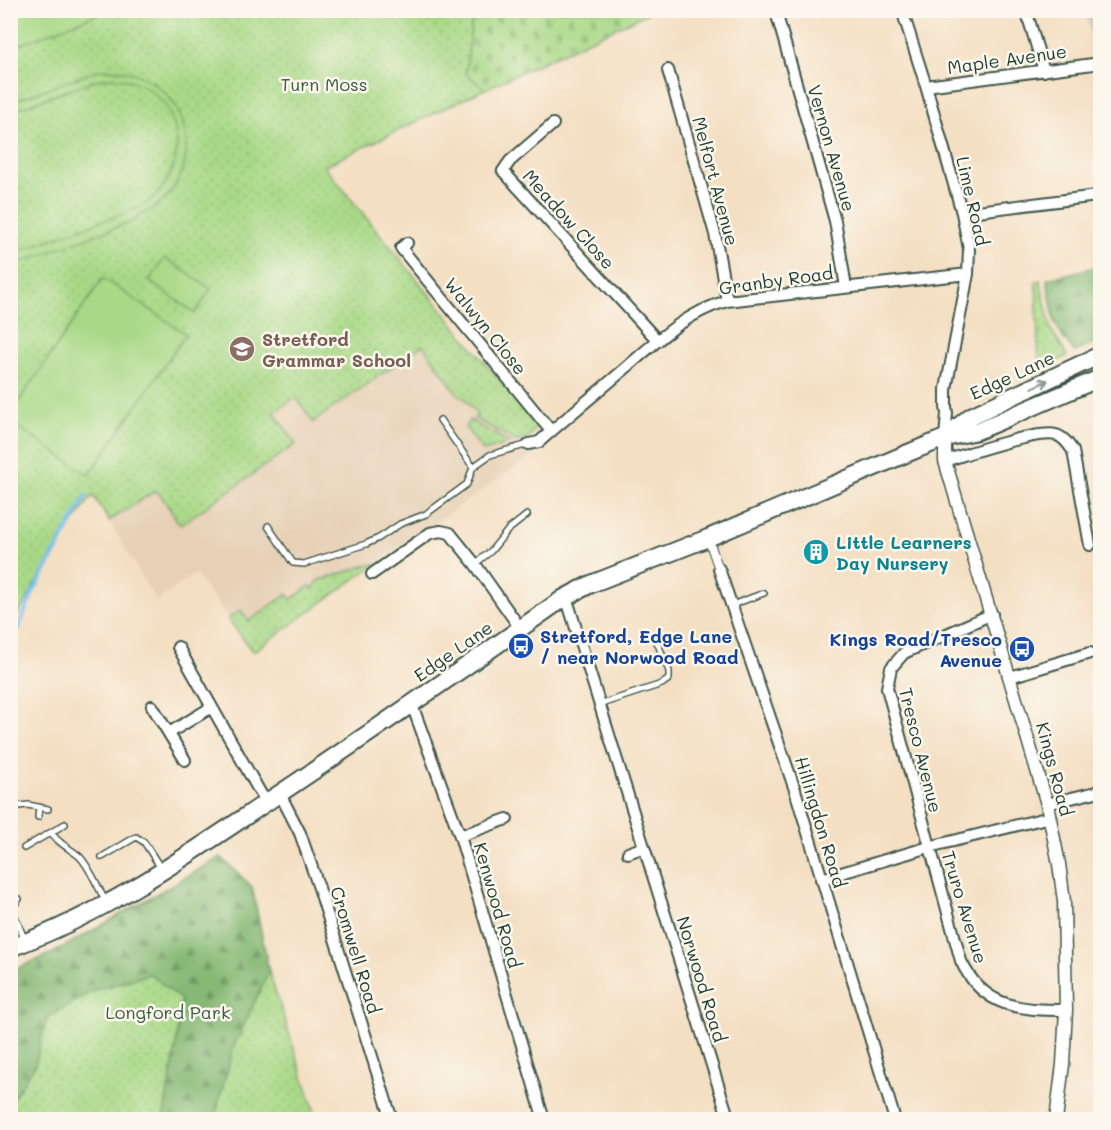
<svg xmlns="http://www.w3.org/2000/svg" width="1111" height="1130" font-family="Mali,sans-serif">
<style>
.built{fill:#e7d0b6}
.railway{fill:#cdc2b9}
.green{fill:url(#green-dots);stroke:#648b5e;stroke-width:1.5}
.forest{fill:url(#forest-firs);stroke:#527b54;stroke-width:1.5}
.cemetery{fill:url(#cemetery-stones);stroke:#648b5e;stroke-width:1.5}
.pitch{fill:#a9d987;stroke:#648b5e;stroke-width:1.5}
.lines{fill:none;stroke-linecap:round;stroke-linejoin:round}
.stream{stroke:#76c0ef;stroke-width:4}
.service-casing{stroke:#3f5549;stroke-width:8}
.pedestrian-casing{stroke:#3f5549;stroke-width:10}
.minor-casing{stroke:#3f5549;stroke-width:14}
.tertiary-casing{stroke:#3f5549;stroke-width:15}
.trunk-casing{stroke:#3f5549;stroke-width:20}
.service{stroke:#fff;stroke-width:5}
.pedestrian{stroke:#fff;stroke-width:8}
.minor{stroke:#fff;stroke-width:10}
.tertiary{stroke:#fff;stroke-width:12}
.trunk{stroke:#fff;stroke-width:16}
.tram{stroke:#1f3d34;stroke-width:1.5}
.oneway{stroke:#8f9e9a}
.labels{text-anchor:middle;dominant-baseline:central;stroke-width:5;stroke-linejoin:round;paint-order:stroke}
.street-label{font-size:18px;fill:#1f3d34;stroke:#fbf7ec}
.park-label{font-size:18px;fill:#3b5c45;stroke:#fbf7ec}
.education-label{font-size:18px;font-weight:bold;fill:#785e54;stroke:#fbf7ec;text-anchor:start}
.culture-label{font-size:18px;font-weight:bold;fill:#0d838f;stroke:#fbf7ec;text-anchor:start}
.transit-label{font-size:18px;font-weight:bold;fill:#164399;stroke:#fbf7ec;text-anchor:start}
</style>
<defs>
<pattern id="green-dots" width="8" height="8" patternUnits="userSpaceOnUse" patternTransform="scale(1.5)"><rect width="8" height="8" fill="#a9d987"/><path d="M2 2h.1M6 6h.1" fill="none" stroke="#91bb75" stroke-width="1.8" stroke-linecap="round"/></pattern>
<pattern id="forest-firs" width="22" height="20" patternUnits="userSpaceOnUse" patternTransform="scale(1.5)"><rect width="22" height="20" fill="#86b974"/><path d="M5 1l3.5 6h-7zM16 11l3.5 6h-7z" fill="#6d9860"/></pattern>
<pattern id="cemetery-stones" width="16" height="16" patternUnits="userSpaceOnUse" patternTransform="scale(1.5)"><rect width="16" height="16" fill="#a9d987"/><path d="M2 7V4a2 2 0 0 1 4 0v3zM10 15v-3a2 2 0 0 1 4 0v3z" fill="#91bb75"/></pattern>
</defs>
<rect width="100%" height="100%" fill="#fbf7ec"/>
<filter id="ink" filterUnits="userSpaceOnUse"><feTurbulence type="fractalNoise" baseFrequency=".0167" numOctaves="2"/><feDisplacementMap in="SourceGraphic" scale="12" xChannelSelector="R" yChannelSelector="G"/><feConvolveMatrix kernelMatrix="1 2 1 2 8 2 1 2 1" color-interpolation-filters="sRGB"/></filter>
<filter id="wash" filterUnits="userSpaceOnUse"><feTurbulence type="fractalNoise" baseFrequency=".008" numOctaves="4" result="noise"/><feDisplacementMap in="SourceGraphic" scale="24" xChannelSelector="R" yChannelSelector="G"/><feGaussianBlur stdDeviation="1.35" result="paint"/><feColorMatrix in="noise" values="0 0 0 0 0 0 0 0 0 0 0 0 0 0 0 0 0 1.4 0 .05"/><feComposite in="paint" operator="in"/></filter>
<g filter="url(#wash)">
<rect width="100%" height="100%" fill="#f4dfc3"/>
<!-- built -->
<path class="built" d="M10 63 269 140 537 426 528 439 530 450 535 454 352 580 353 582 253 652 195 574 156 601 94 495Z"/>
<!-- railway -->
<path class="railway" d="M1085 11H1100V77L1093 42Z"/>
<!-- green -->
<path class="green" d="M10 11H473L466 73 485 89 324 166 537 426 528 439 515 441 474 418 477 415 465 399 456 392 423 345 313 422 296 397 274 412 296 444 180 525 160 494 155 491 109 521 93 495 64 536 11 626Z
M1040 280 1051 329 1067 356 1039 370 1036 281Z
M470 420 510 443 483 451 465 427Z
M376 564 253 652 228 619 241 610 249 621 287 594 291 599 310 586 313 589 318 581 367 565Z
M221 857 252 887 269 972 317 1119 11 1120V971L55 952Z"/>
<!-- forest -->
<path class="forest" d="M1100 266V340L1075 352 1063 338 1054 320 1047 279Z
M221 857 252 887 269 972 234 1046 214 1119H163L175 1053 181 1000 150 974 94 990 47 1018 35 1065 11 1101V971L55 952Z"/>
<!-- cemetery -->
<path class="cemetery" d="M473 11V10L652 11 485 89 466 74Z"/>
<!-- pitch -->
<path class="pitch" d="M11 10H105V11L11 48Z
M98 70C193 62 220 184 136 217V220L11 266V254C41 243 71 232 101 221 116 216 134 212 147 203 200 162 179 78 110 78 96 78 83 85 71 89 51 96 31 104 11 111V102Z
M165 258 211 289 195 313 149 281Z
M103 278 186 334 89 475 11 422V413Z"/>
<g class="lines">
<!-- stream -->
<path class="stream" d="M10 648 33 592 87 495"/>
</g>
</g>
<g filter="url(#ink)">
<g class="lines">
<!-- service casing -->
<g class="service-casing">
<path id="service" d="M440 420 473 467
M268 526 293 563 304 564 366 544 379 538 400 524 426 514 467 484 473 467 490 455 529 444
M475 564 491 551 508 530 527 515
M732 605 764 593
M601 704 662 684 669 679V671L657 642
M10 807 28 805 48 809
M38 817 39 807
M51 832C58 844 70 848 80 857 91 869 98 888 106 902
M24 848 65 824
M102 857 136 837 144 842 162 870
M11 909 19 899
M12 909 24 938"/>
</g>
<!-- pedestrian casing -->
<g class="pedestrian-casing">
<path id="pedestrian" d="M708 538 719 569"/>
</g>
<!-- minor casing -->
<g class="minor-casing">
<path id="minor" d="M902 10 926 86 962 213 969 249 968 274 946 389V407L947 413 945 438
M1026 10 1044 71
M778 19 835 221 846 287
M668 70 715 234 727 301
M926 86 1093 64
M553 124 510 161 503 171 658 341
M962 213 1097 196
M407 243 401 248 551 431
M529 444 539 442C565 419 593 396 620 373 653 345 684 313 727 301L968 274
M945 461C967 454 1036 430 1056 435 1064 437 1069 445 1073 451L1090 545
M719 569 795 790 895 1120
M372 574 430 533 441 531 450 533 475 564 520 628
M564 598 569 606 729 1120
M992 614 904 653 891 668 887 688 961 961C983 1008 1020 1010 1066 1010
M178 647 266 803
M1010 677 1090 653
M410 704 415 713 460 836 544 1120
M152 706 185 760
M169 733 212 707
M280 794 300 833 319 888 392 1120
M1047 804 1100 791
M460 836 507 819
M628 853 644 847
M821 879 929 847 1050 817"/>
</g>
<!-- tertiary casing -->
<g class="tertiary-casing">
<path id="tertiary" d="M945 438V461L1047 804 1059 864 1064 901 1066 1010 1063 1064 1056 1120"/>
</g>
<!-- trunk casing -->
<g class="trunk-casing">
<path id="trunk" d="M948 435 971 416 1100 355
M10 948C104 914 185 857 267 802 367 736 465 667 564 598L591 584 708 538 908 453 945 438 977 431 1100 378"/>
</g>
<!-- service -->
<use href="#service" class="service"/>
<!-- pedestrian -->
<use href="#pedestrian" class="pedestrian"/>
<!-- minor -->
<use href="#minor" class="minor"/>
<!-- tertiary -->
<use href="#tertiary" class="tertiary"/>
<!-- trunk -->
<use href="#trunk" class="trunk"/>
<!-- tram -->
<path class="tram" d="M1092 10 1100 47"/>
</g>
<!-- one-way arrows -->
<defs><path id="oneway-shaft" d="M-6 0H5M1.5-3L5.5 0L1.5 3" fill="none" stroke-width="1.6" stroke-linecap="round" stroke-linejoin="round" transform="scale(1.5)"/></defs>
<use class="oneway" href="#oneway-shaft" transform="translate(1040 384) rotate(-25)"/>
</g>
<!-- icons -->
<defs>
<g id="school-disc" transform="scale(1.35)"><circle r="9.5" fill="#8d6e63" stroke="#fbf7ec"/><path d="M0-5L7-2L0 1L-7-2ZM-4 1L0 2.5L4 1V4Q0 6-4 4Z" fill="#fff"/></g>
<g id="building-disc" transform="scale(1.35)"><circle r="9.5" fill="#0f9aa8" stroke="#fbf7ec"/><path d="M-4-6H4V6H1V3H-1V6H-4ZM-2.5-4.3h1.7v1.8h-1.7ZM.8-4.3h1.7v1.8H.8ZM-2.5-1h1.7V.8h-1.7ZM.8-1h1.7V.8H.8Z" fill="#fff"/></g>
<g id="bus-disc" transform="scale(1.35)"><circle r="9.5" fill="#1a4fb4" stroke="#fbf7ec"/><path d="M-5-6H5V4H4V6H2V4H-2V6H-4V4H-5ZM-3.5-4V0h7V-4ZM-3.5 1.2v1.5H-2V1.2ZM2 1.2v1.5H3.5V1.2Z" fill="#fff"/></g>
</defs>
<g fill-rule="evenodd">
<use href="#school-disc" x="242" y="349"/>
<use href="#building-disc" x="816" y="552"/>
<use href="#bus-disc" x="521" y="646"/>
<use href="#bus-disc" x="1022" y="649"/>
</g>
<g class="labels">
<!-- street labels -->
<g class="street-label">
<text transform="translate(1007 59) rotate(-8)">Maple Avenue</text>
<text transform="translate(832 148) rotate(74)">Vernon Avenue</text>
<text transform="translate(716 181) rotate(75)">Melfort Avenue</text>
<text transform="translate(973 201) rotate(77)">Lime Road</text>
<text transform="translate(569 219) rotate(48)">Meadow Close</text>
<text transform="translate(776 280) rotate(-8)">Granby Road</text>
<text transform="translate(486 326) rotate(51)">Walwyn Close</text>
<text transform="translate(1012 375) rotate(-25)">Edge Lane</text>
<text transform="translate(453 651) rotate(-35)">Edge Lane</text>
<text transform="translate(921 750) rotate(76)">Tresco Avenue</text>
<text transform="translate(1055 769) rotate(75)">Kings Road</text>
<text transform="translate(821 822) rotate(73)">Hillingdon Road</text>
<text transform="translate(498 905) rotate(74)">Kenwood Road</text>
<text transform="translate(965 907) rotate(73)">Truro Avenue</text>
<text transform="translate(356 950) rotate(73)">Cromwell Road</text>
<text transform="translate(702 979) rotate(73)">Norwood Road</text>
</g>
<!-- park labels -->
<g class="park-label">
<text x="324" y="84">Turn Moss</text>
<text x="168" y="1012">Longford Park</text>
</g>
<!-- education labels -->
<g class="education-label">
<text x="262" y="339">Stretford<tspan x="262" dy="21">Grammar School</tspan></text>
</g>
<!-- culture labels -->
<g class="culture-label">
<text x="836" y="542">Little Learners<tspan x="836" dy="21">Day Nursery</tspan></text>
</g>
<!-- transit labels -->
<g class="transit-label">
<text x="540" y="636">Stretford, Edge Lane<tspan x="540" dy="21">/ near Norwood Road</tspan></text>
<text x="1002" y="639" text-anchor="end">Kings Road/Tresco<tspan x="1002" dy="21">Avenue</tspan></text>
</g>
</g>
<!-- margin -->
<rect width="1111" height="1130" fill="none" stroke="#fbf7ec" stroke-width="36"/>
</svg>
